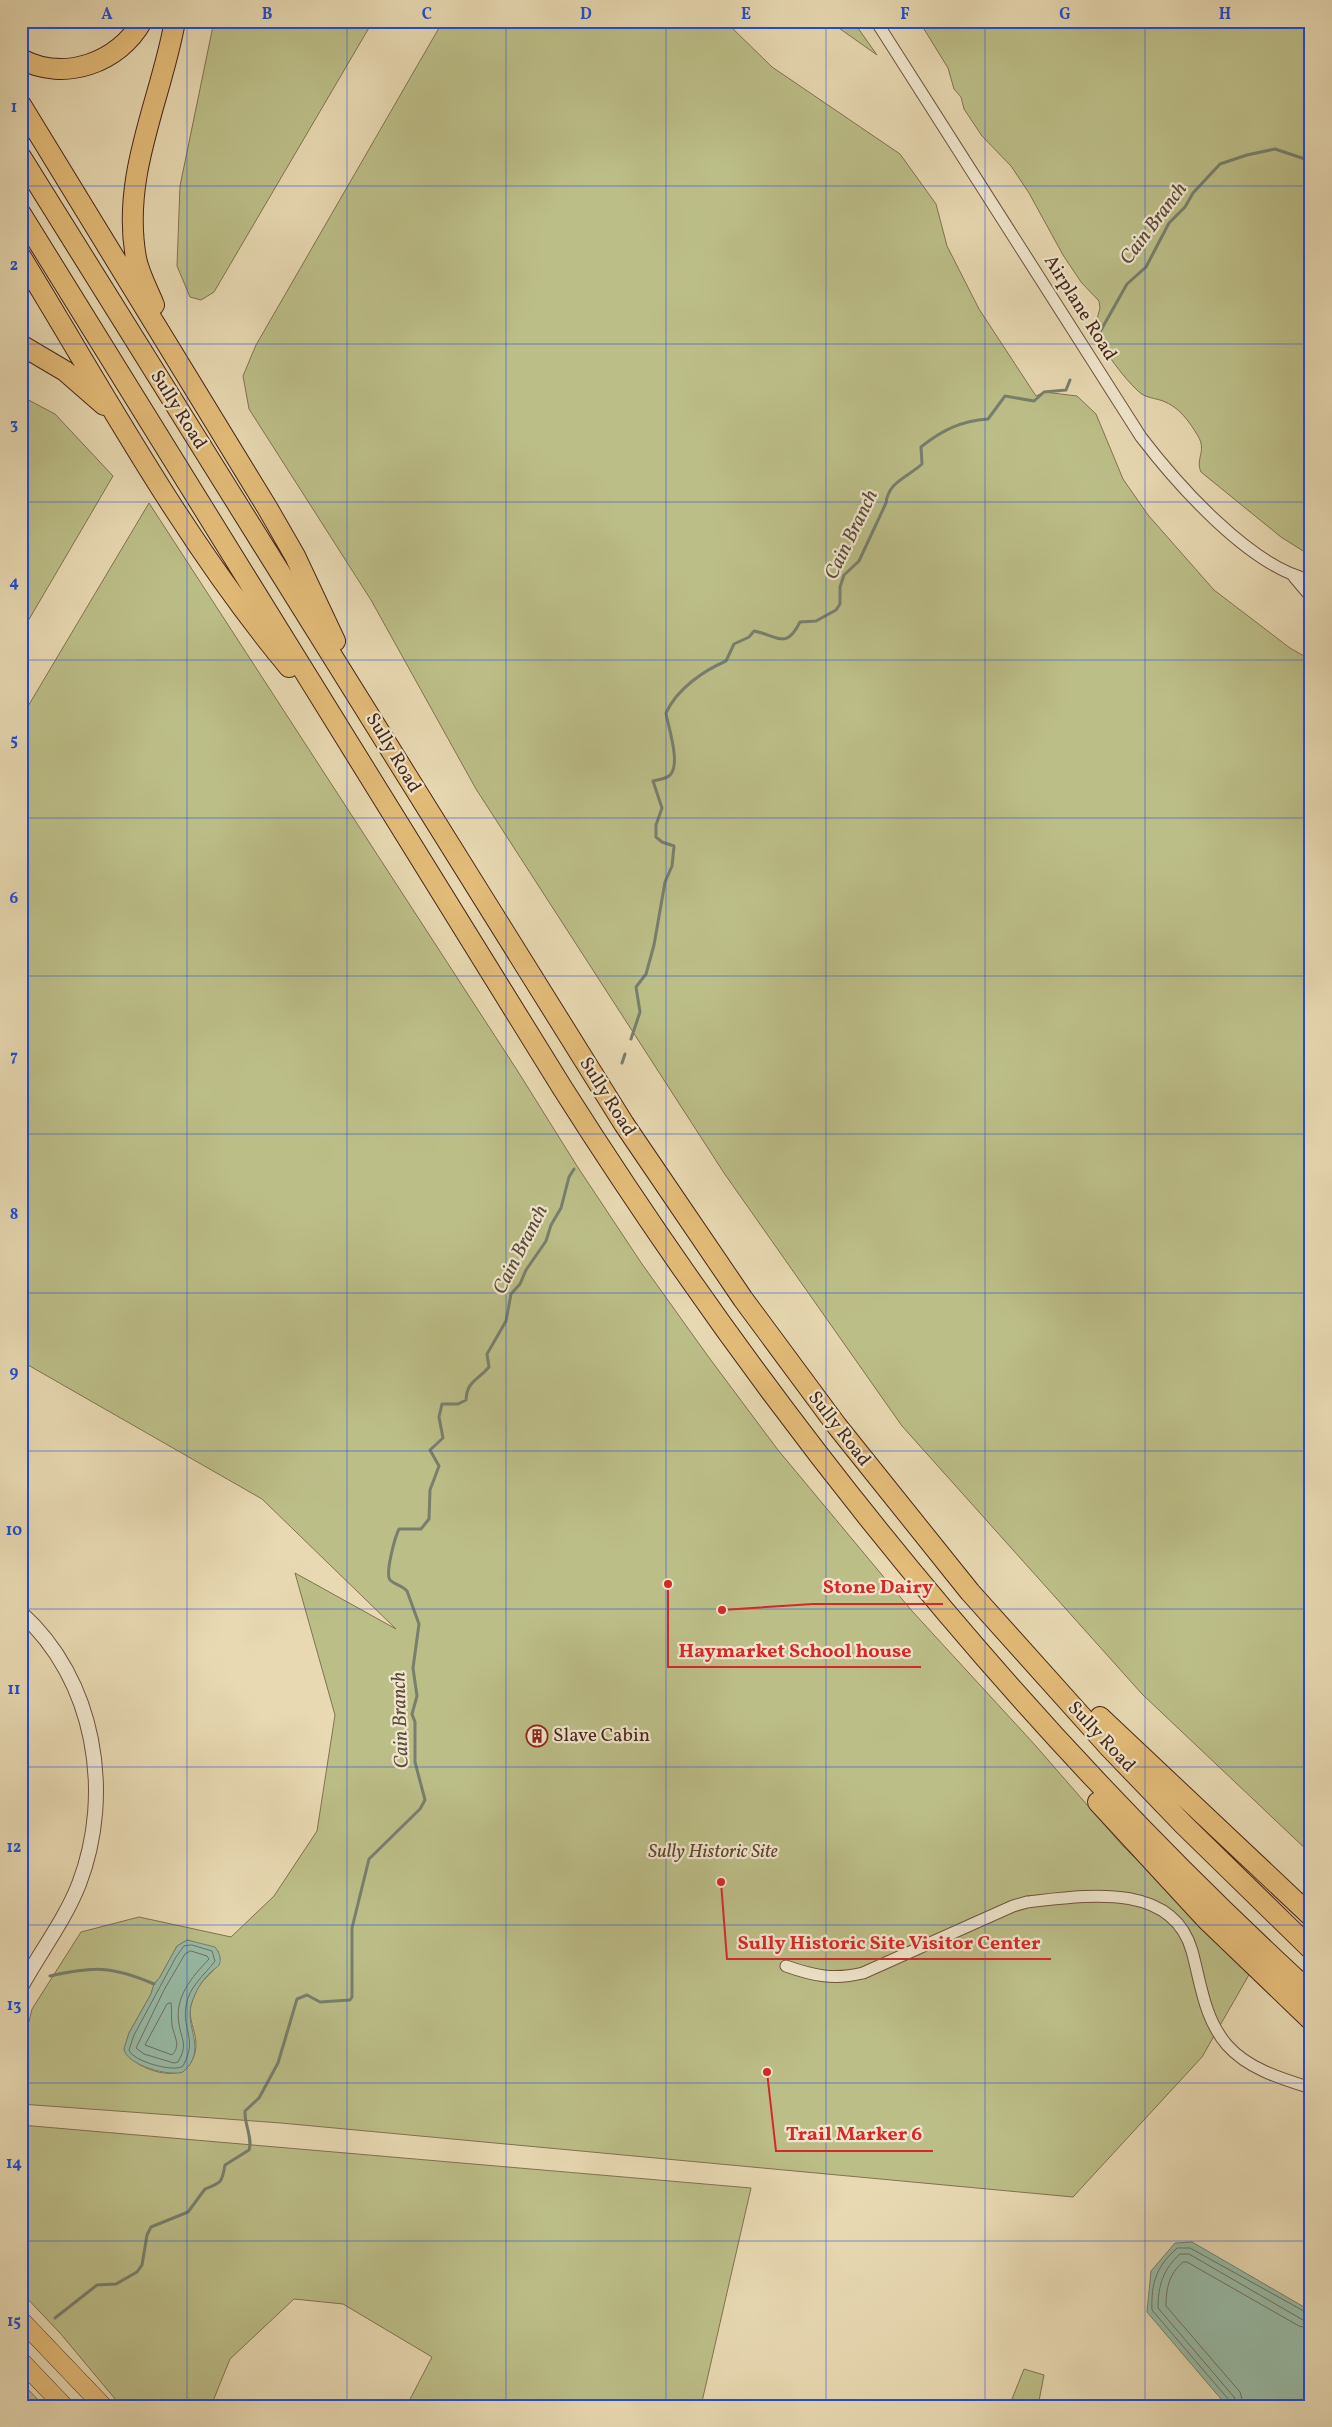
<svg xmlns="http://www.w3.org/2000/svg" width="1332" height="2427" font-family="Vollkorn,serif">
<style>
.green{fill:#bcbe88;stroke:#827250;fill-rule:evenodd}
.water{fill:#98bba7;stroke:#787f6e}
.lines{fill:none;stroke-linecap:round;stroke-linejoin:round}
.shore{stroke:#707060;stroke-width:1}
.stream{stroke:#787f6e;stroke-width:3}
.minor-casing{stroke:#6f533f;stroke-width:13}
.tertiary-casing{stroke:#6f533f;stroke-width:16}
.primary-casing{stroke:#472619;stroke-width:19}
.motorway-casing{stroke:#472619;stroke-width:22}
.minor{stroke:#f0e6cd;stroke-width:11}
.tertiary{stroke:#f0e6cd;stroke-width:14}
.primary{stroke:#e4bc79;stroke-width:18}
.motorway{stroke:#e4bc79;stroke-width:20}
.grid{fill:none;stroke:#1d4ed8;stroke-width:1;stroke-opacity:0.55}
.labels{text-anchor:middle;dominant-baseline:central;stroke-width:4.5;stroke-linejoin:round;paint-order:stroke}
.street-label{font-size:19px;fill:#472619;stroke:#f0e6cd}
.poi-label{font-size:19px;fill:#472619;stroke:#f0e6cd;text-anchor:start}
.park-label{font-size:19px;font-style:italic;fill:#5e442f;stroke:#f0e6cd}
.water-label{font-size:20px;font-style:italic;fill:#5b4b3c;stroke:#f0e6cd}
.leader{fill:none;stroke:#d62828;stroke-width:2}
.callout-dot{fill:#d62828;stroke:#f0e6cd;stroke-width:2}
.callout-label{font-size:20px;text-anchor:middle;font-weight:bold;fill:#d62828;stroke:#f0e6cd;stroke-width:4.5;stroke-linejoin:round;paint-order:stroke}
.neatline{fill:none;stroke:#1d4ed8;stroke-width:2}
.grid-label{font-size:16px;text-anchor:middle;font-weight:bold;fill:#1d4ed8}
</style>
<rect width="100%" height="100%" fill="#e8d9b2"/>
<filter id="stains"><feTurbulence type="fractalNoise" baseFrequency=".004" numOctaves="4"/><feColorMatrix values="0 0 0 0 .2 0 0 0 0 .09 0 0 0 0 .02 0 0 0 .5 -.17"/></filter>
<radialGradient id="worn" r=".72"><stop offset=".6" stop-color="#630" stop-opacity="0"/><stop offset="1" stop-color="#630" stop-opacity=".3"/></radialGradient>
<!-- green -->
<path class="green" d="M214 21H373L214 292 201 300 190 297 177 266 180 186Z
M443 21H725L772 67 900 154 936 204 947 246 979 309 1036 396 1044 392 1077 396 1096 414 1123 479 1148 515 1214 590 1290 648 1311 660V1854L1142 1694 902 1426 724 1173 476 789 371 600 249 409 243 376 256 345Z
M829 21H853L877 55Z
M919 21H1311V556L1281 537 1201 472C1195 459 1207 451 1198 436 1189 421 1179 407 1163 401 1155 398 1145 398 1138 391 1121 375 1107 353 1093 334L1100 308 1099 301 1081 282 1063 255 1029 193 1011 166 982 136 964 109 961 97 954 89 948 68Z
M21 396 55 414 113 476 21 633Z
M149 503 517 1070 577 1166 642 1264 710 1359 778 1450 912 1611 1035 1745 1122 1845 1250 1973 1202 2057 1073 2197 281 2123 21 2104V2054L32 2009 81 1932 139 1917 231 1937 274 1896 317 1831 335 1715 295 1573 396 1629 262 1499 21 1361V718ZM187 1940 218 1951C224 1966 207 1974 200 1985 196 1990 194 1997 192 2002 186 2018 197 2031 196 2047 192 2080 163 2077 140 2065 134 2062 129 2054 124 2049L129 2033 151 1994 154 1984 160 1977 177 1946Z
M21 2125 751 2188 701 2406 407 2405 432 2357 343 2304 294 2299 230 2359 211 2406H121L60 2333 21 2292Z
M1024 2369 1044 2375 1038 2406 1010 2404Z
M21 2382 44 2406H21Z"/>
<!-- water -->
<path class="water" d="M187 1940 215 1947C219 1952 222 1959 219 1965 217 1968 212 1970 210 1973 201 1981 196 1991 192 2002 183 2027 209 2049 183 2072 170 2077 126 2065 124 2049L129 2033 151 1994 154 1984 160 1977 177 1946Z
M1192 2242 1311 2311V2406H1227L1147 2312 1151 2271 1175 2243Z"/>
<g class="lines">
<!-- shore -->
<path class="shore" d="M192 1945 212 1951 215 1961C204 1976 189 1986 186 2006 182 2032 198 2038 183 2066 174 2073 132 2061 129 2050L134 2035 176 1957 184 1946Z
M191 1951 207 1956 209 1959C192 1977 174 1997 179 2024 182 2042 188 2044 178 2062L174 2063 144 2054 136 2048 164 1990 185 1954Z
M171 2003C172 2010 171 2017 172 2024 173 2035 182 2045 172 2055L145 2045 167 2004Z
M1231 2406 1229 2400 1152 2310C1151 2283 1156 2267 1177 2248H1190L1311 2315
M1237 2406 1234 2397 1158 2308C1158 2286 1163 2269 1180 2254H1189L1303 2320 1311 2321
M1244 2406 1240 2392 1166 2306C1166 2288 1169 2274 1183 2262H1187L1299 2326 1311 2329"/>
<!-- stream -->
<path class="stream" d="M1096 339 1127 284 1146 267 1169 223 1185 207 1193 193 1220 164 1247 155 1275 149 1305 159 1311 169
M631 1039 640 1012 636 987 646 974 654 945 665 882 672 866 674 846 662 842 656 837V825L662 808 653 781C657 780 665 779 669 776 682 766 668 727 666 713 677 689 703 671 726 661L734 644 749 637 754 631C779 636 786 650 800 622L816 621 836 610 840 604V587L844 575 859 561 886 503C888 482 908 477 922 464L921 447C942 430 961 421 988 419L1005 396 1034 401 1044 392 1066 390 1070 380
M622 1063 625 1054
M50 1976C94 1966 112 1966 154 1984
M55 2318 97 2285 116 2284 137 2272 142 2265 147 2235 151 2227 188 2212 205 2189C221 2183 222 2183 225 2165L249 2150C253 2139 244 2123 245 2111L259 2098 278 2063 297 1999 307 1995 320 2002 350 2000 352 1997V1928L369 1859 420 1809 425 1800 415 1762V1722L412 1714 417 1696 413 1668 419 1624 407 1591C402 1585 395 1585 390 1580 385 1573 395 1537 399 1529H421L429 1519 430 1490 439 1466 430 1450 443 1438 439 1417 442 1404H458L466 1400C467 1381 477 1381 489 1367L487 1354 506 1321 511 1294 520 1284 526 1270 546 1241 551 1225 561 1208 569 1177 574 1169"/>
<!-- minor casing -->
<g class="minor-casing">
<path id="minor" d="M876 21 1141 437C1177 484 1251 568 1311 580
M1294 577 1311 597
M786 1966C814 1976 834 1980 863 1973L1013 1906 1027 1902C1082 1896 1172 1880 1192 1951 1201 1984 1204 2018 1227 2045 1248 2069 1282 2079 1311 2088"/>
</g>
<!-- tertiary casing -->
<g class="tertiary-casing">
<path id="tertiary" d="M21 1613C95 1679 114 1793 79 1884 65 1920 40 1952 21 1987"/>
</g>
<!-- primary casing -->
<g class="primary-casing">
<path id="primary" d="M21 2320 103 2406
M21 2361 64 2406"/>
</g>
<!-- motorway casing -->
<g class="motorway-casing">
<path id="motorway" d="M21 59C64 82 119 63 142 21
M21 105 268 509 295 556 335 641
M21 157 624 1124 743 1299 837 1426 970 1592 1109 1747 1183 1824 1311 1949
M21 214 563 1089C773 1420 1021 1727 1311 1993
M21 257C106 396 184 541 289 667
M154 305C148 290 139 274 136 258 121 175 161 100 175 21
M21 345 65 371 104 405
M1100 1717 1311 1916
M1098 1802 1206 1919 1311 2020"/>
</g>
<!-- minor -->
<use href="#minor" class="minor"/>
<!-- tertiary -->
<use href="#tertiary" class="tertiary"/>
<!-- primary -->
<use href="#primary" class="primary"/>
<!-- motorway -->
<use href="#motorway" class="motorway"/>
</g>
<!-- grid -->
<path class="grid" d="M187 21V2406M347 21V2406M506 21V2406M666 21V2406M826 21V2406M985 21V2406M1145 21V2406M21 186H1311M21 344H1311M21 502H1311M21 660H1311M21 818H1311M21 976H1311M21 1134H1311M21 1293H1311M21 1451H1311M21 1609H1311M21 1767H1311M21 1925H1311M21 2083H1311M21 2241H1311"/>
<!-- icons -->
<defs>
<g id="building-ring" transform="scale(1.125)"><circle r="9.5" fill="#f0e6cd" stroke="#8f2418" stroke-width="1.5"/><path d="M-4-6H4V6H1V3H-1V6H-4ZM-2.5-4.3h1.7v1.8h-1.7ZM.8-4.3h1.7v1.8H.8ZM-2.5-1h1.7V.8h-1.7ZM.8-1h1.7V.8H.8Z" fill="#8f2418"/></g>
</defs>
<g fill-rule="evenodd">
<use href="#building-ring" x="537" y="1736"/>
</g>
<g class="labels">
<!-- street labels -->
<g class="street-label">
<text transform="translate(1080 308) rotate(58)">Airplane Road</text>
<text transform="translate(178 410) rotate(58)">Sully Road</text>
<text transform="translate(393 753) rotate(59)">Sully Road</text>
<text transform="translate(607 1097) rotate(58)">Sully Road</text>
<text transform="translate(839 1429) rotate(52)">Sully Road</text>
<text transform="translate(1101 1737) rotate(47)">Sully Road</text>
</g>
<!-- poi labels -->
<g class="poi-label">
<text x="553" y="1736">Slave Cabin</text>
</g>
<!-- park labels -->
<g class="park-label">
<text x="713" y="1852">Sully Historic Site</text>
</g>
<!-- water labels -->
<g class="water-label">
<text transform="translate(1154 224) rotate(-53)">Cain Branch</text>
<text transform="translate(852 535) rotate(-64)">Cain Branch</text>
<text transform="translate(521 1250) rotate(-63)">Cain Branch</text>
<text transform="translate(401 1720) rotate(-92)">Cain Branch</text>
</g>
</g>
<!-- callouts -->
<path class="leader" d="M722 1610L813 1604H943M668 1584L668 1667H921M721 1882L727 1959H1051M767 2072L776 2151H933"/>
<g class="callout-dot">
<circle cx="722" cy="1610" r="5"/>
<circle cx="668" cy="1584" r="5"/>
<circle cx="721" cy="1882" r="5"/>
<circle cx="767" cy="2072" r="5"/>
</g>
<g class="callout-label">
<text x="878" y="1593">Stone Dairy</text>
<text x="795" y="1657">Haymarket School house</text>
<text x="889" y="1949">Sully Historic Site Visitor Center</text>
<text x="854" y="2140">Trail Marker 6</text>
</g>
<!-- margin -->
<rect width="1332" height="2427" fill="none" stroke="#e8d9b2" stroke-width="55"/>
<rect x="28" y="28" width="1276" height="2372" class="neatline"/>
<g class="grid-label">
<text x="107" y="19">A</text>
<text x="267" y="19">B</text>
<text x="427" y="19">C</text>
<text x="586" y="19">D</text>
<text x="746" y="19">E</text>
<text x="905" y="19">F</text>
<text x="1065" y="19">G</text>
<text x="1225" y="19">H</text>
<text x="14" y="112">1</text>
<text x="14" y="270">2</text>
<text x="14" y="429">3</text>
<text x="14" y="587">4</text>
<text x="14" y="745">5</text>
<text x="14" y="903">6</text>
<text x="14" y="1061">7</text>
<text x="14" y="1219">8</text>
<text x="14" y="1377">9</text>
<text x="14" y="1535">10</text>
<text x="14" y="1694">11</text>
<text x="14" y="1852">12</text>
<text x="14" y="2010">13</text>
<text x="14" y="2168">14</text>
<text x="14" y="2326">15</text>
</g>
<rect width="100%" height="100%" filter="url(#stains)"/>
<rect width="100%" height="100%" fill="url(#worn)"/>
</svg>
